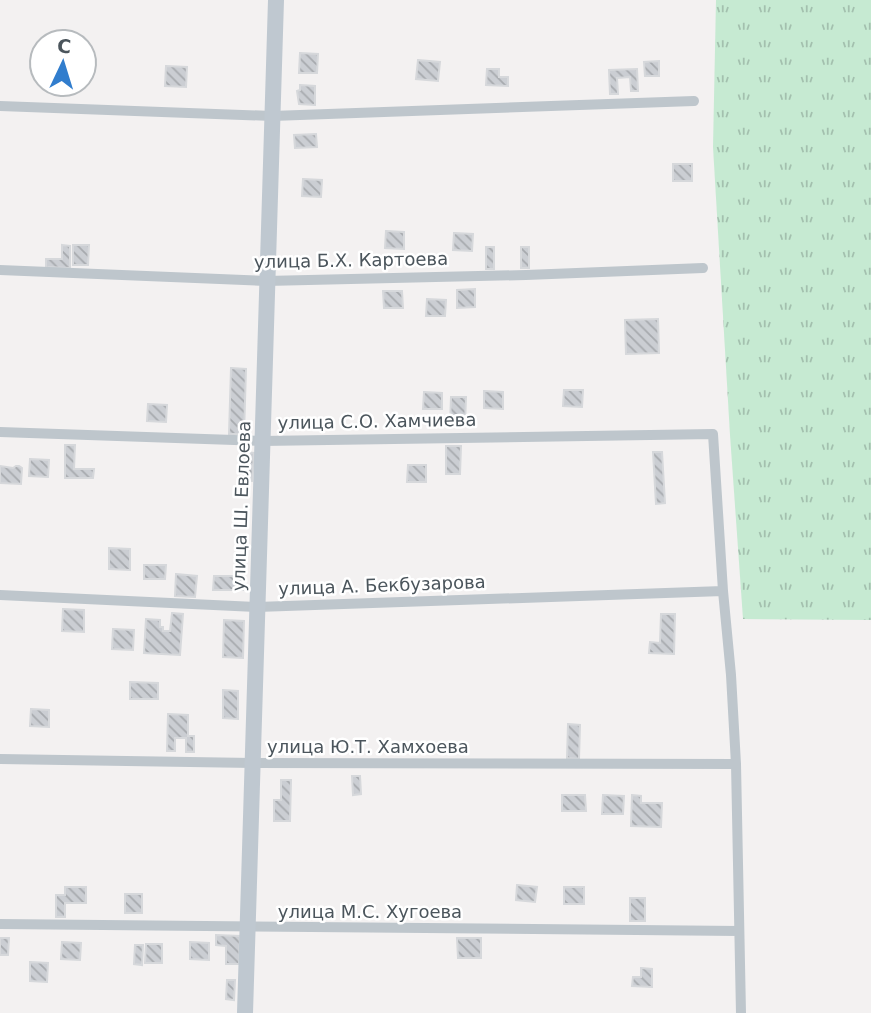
<svg xmlns="http://www.w3.org/2000/svg" width="871" height="1013" font-family="'DejaVu Sans',sans-serif">
<style>
.grass{fill:url(#grass-tufts)}
.building{fill:url(#building-back-hatch);stroke:#d6d8db;stroke-width:2}
.lines{fill:none;stroke-linecap:round;stroke-linejoin:round}
.street{stroke:#bec6cc;stroke-width:10}
.secondary{stroke:#bfc8d0;stroke-width:16}
.labels{text-anchor:middle;dominant-baseline:central;stroke-width:5;stroke-linejoin:round;paint-order:stroke}
.street-label{font-size:18px;fill:#4b555c;stroke:#fff}
</style>
<defs>
<pattern id="grass-tufts" width="24" height="20" patternUnits="userSpaceOnUse" patternTransform="scale(1.75)"><rect width="24" height="20" fill="#c6ead2"/><path d="M3 7l-1-3M5 7V3M7 7l1-3M15 17l-1-3M17 17v-4M19 17l1-3" fill="none" stroke="#a3c0ae"/></pattern>
<pattern id="building-back-hatch" width="6" height="6" patternUnits="userSpaceOnUse" patternTransform="scale(1.75)"><rect width="6" height="6" fill="#cbced3"/><path d="M-1 5l2 2M0 0l6 6M5-1l2 2" fill="none" stroke="#a7aaae"/></pattern>
</defs>
<rect width="100%" height="100%" fill="#f3f1f1"/>
<!-- grass -->
<path class="grass" d="M716 0H871V620L743 619 730 435 713 147Z"/>
<!-- building -->
<path class="building" d="M300 53 318 54 317 73H299Z
M418 60 440 62 438 81 416 79Z
M659 61V76H645L644 62Z
M166 66 187 67 186 87 165 86Z
M487 69H499V77H508V86L486 85Z
M637 69 638 91H631L630 77 617 78 618 94H610L609 70Z
M300 85 315 86V105L299 104 297 91 300 90Z
M316 134 317 147 295 148 294 135Z
M673 164H692V181H673Z
M303 179 322 180 321 197 302 196Z
M386 231 404 232V249L385 248Z
M454 233 473 234 472 251 453 250Z
M62 245 70 246V268L46 267V259H62Z
M73 245H89L88 265H73Z
M486 247H494V269H486Z
M521 247H529V268H521Z
M475 289V307L457 308V290Z
M383 291H402L403 308H384Z
M427 299 446 300 445 316H426Z
M658 319 659 353 626 354 625 320Z
M231 368 246 369 244 434H229Z
M564 390H583L582 407 563 406Z
M484 391 503 392V409L484 408Z
M424 392 442 393V409H423Z
M451 397H466L465 425H450Z
M148 404 167 405 166 422 147 421Z
M65 445H75L74 469H94L93 478H65Z
M446 446H461L460 474H446Z
M242 452 254 453 252 481 240 480Z
M653 452H662L665 503 656 504Z
M30 459 49 460 48 477 29 476Z
M408 465H426V482H407Z
M0 466 13 468 16 466H19L22 468 21 484 0 483Z
M109 548 130 549V570L109 569Z
M144 565H166L165 579H144Z
M176 574 197 576 195 597 175 596Z
M214 576H243V590H213Z
M63 609 84 610V632L62 631Z
M172 613 183 614 180 655 144 653 146 619 160 620V627H163V631H170Z
M661 614H675L674 654 649 653 650 642 660 643Z
M224 620 244 621 243 658 223 657Z
M113 629 134 630 133 650 112 649Z
M130 682 158 683V699H130Z
M223 690 238 691V719L223 718Z
M31 709 49 710V727L30 726Z
M168 714 188 715V736H194V752H186V738H175V751H167Z
M568 724 580 725 579 759 567 758Z
M352 776H360L361 794 353 795Z
M281 780H291L290 821H274V800H281Z
M562 795H585L586 811H562Z
M603 795 624 796 623 814H602Z
M632 795 641 796V803H662L661 827 631 826Z
M517 885 537 887 535 902 516 900Z
M65 887H86V903H65V917H56V895H65Z
M564 887H584V904H564Z
M125 894H142V913H125Z
M630 898H645V921H630Z
M216 935 240 936 239 964H226V946L216 945Z
M0 938H9L8 955H0Z
M457 938H481V958H458Z
M62 942 81 943 80 960 61 959Z
M190 942 209 943V960L190 959Z
M146 944H162V963H145Z
M135 945H143L142 965 134 964Z
M30 962 48 963 47 982 30 981Z
M641 968 652 969V987L632 986 633 977H641Z
M227 980H235L234 1000 226 999Z"/>
<g class="lines">
<!-- street -->
<path class="street" d="M0 106 272 116 694 101
M0 270 266 281 526 275 703 268
M0 432 262 441 713 434 723 591 731 675 736 764 741 1013
M0 595 257 607 723 591
M0 759 253 763 736 764
M0 924 739 931"/>
<!-- secondary -->
<path class="secondary" d="M245 1013 276 0"/>
</g>
<g class="labels">
<!-- street labels -->
<g class="street-label">
<text transform="translate(351 260) rotate(-1)">улица Б.Х. Картоева</text>
<text transform="translate(377 421) rotate(-1)">улица С.О. Хамчиева</text>
<text transform="translate(241 506) rotate(-88)">улица Ш. Евлоева</text>
<text transform="translate(382 585) rotate(-2)">улица А. Бекбузарова</text>
<text x="368" y="746">улица Ю.Т. Хамхоева</text>
<text x="370" y="911">улица М.С. Хугоева</text>
</g>
</g>
<!-- north arrow -->
<g transform="translate(63 63) rotate(4)"><circle r="33" fill="#ffffff" stroke="#b7bbbe" stroke-width="2"/>
<path d="M0-5L12 26L0 18L-12 26Z" fill="#317dcd"/>
<text y="-10" font-size="19" font-weight="bold" text-anchor="middle" fill="#4b555c">С</text>
</g>
</svg>
